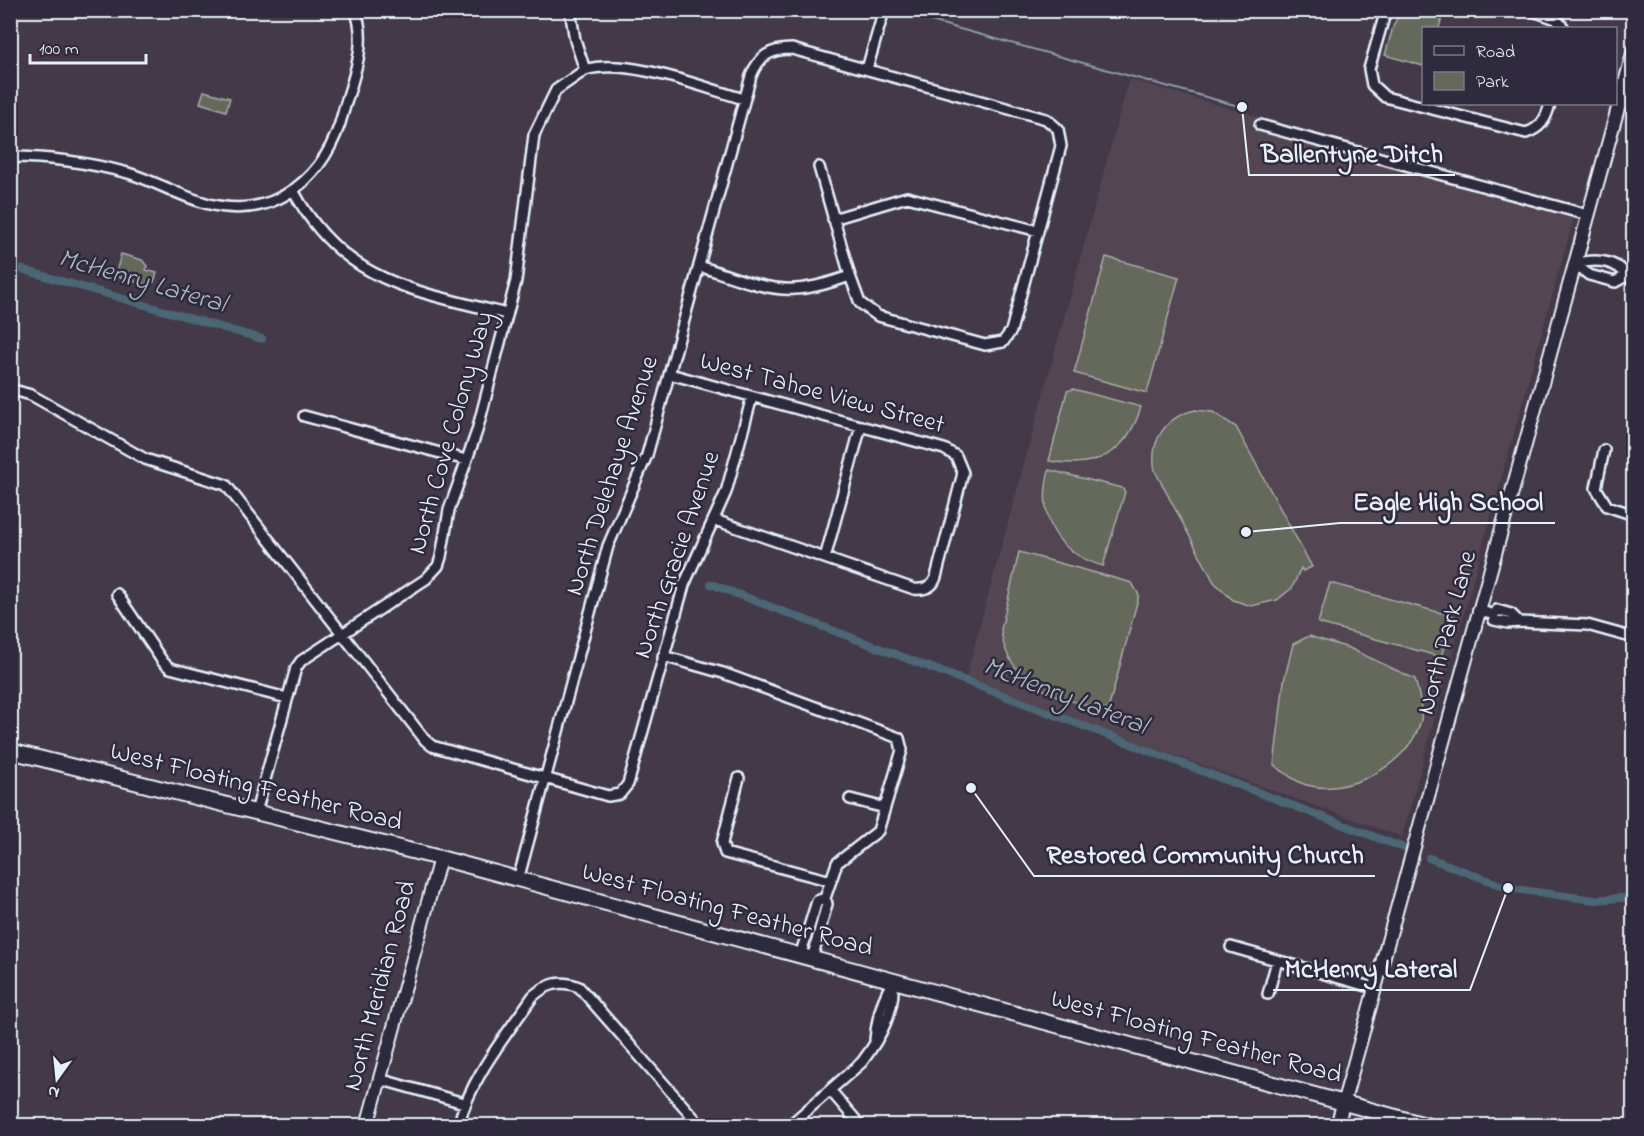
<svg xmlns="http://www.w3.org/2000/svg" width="1644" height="1136" font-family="'Indie Flower',sans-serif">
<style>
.built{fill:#524451}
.green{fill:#65695b;stroke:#a6adaa;stroke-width:1.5}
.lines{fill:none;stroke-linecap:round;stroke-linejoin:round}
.stream{stroke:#8a9ea9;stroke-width:2}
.canal{stroke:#4c6674;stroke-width:8}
.minor-casing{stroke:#e8f1f8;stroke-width:14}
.tertiary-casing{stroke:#e8f1f8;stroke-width:16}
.secondary-casing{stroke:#e8f1f8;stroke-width:18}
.minor{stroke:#2f2a3d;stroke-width:9}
.tertiary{stroke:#2f2a3d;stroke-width:12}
.secondary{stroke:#2f2a3d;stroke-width:14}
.labels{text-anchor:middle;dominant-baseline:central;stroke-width:5;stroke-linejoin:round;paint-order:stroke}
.street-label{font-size:26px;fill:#e8f1f8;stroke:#2f2a3d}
.water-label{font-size:27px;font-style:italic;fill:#aab9c3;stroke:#2f2a3d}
.leader{fill:none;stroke:#e8f1f8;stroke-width:2}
.callout-dot{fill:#e8f1f8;stroke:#2f2a3d;stroke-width:2}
.callout-label{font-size:27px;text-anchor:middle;font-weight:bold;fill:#e8f1f8;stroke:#2f2a3d;stroke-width:5;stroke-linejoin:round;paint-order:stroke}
</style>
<rect width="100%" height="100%" fill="#443949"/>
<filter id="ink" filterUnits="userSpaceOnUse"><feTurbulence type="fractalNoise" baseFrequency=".0167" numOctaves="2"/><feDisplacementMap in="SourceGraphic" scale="12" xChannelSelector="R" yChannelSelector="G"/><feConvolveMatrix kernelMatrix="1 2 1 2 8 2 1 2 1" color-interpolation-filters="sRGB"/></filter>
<g filter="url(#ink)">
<!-- built -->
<path class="built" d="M1129 79 1576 210 1402 837 965 680Z"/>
<!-- green -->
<path class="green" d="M1401 11H1444L1439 28H1424L1423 66 1385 55 1394 24Z
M204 91 230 98 226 111 200 103Z
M121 254 142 260 147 266 146 270 157 273 154 282 148 280 147 285 115 276Z
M1106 257 1179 277 1147 393 1074 373Z
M1073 389 1141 407C1127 454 1096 469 1049 461L1067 391Z
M1195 410 1213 412 1236 427 1312 567 1303 571 1301 568 1292 588 1277 600 1251 606 1233 600 1214 582 1155 471C1149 441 1165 417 1195 410Z
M1049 470 1122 488 1125 492 1103 566C1055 552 1037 518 1049 470Z
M1019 552 1132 583 1139 595 1108 710C1061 700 1006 686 1001 629Z
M1330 583 1453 616 1441 657 1318 623Z
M1309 636 1349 648 1415 679C1418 690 1423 708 1421 720 1411 765 1343 800 1301 783 1292 779 1282 771 1274 765L1284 681 1293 644Z"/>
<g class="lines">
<!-- stream -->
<path class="stream" d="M902 13 1242 107"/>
<!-- canal -->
<path class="canal" d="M10 266 262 339
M711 584 1404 848
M1429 858 1508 888 1594 900 1634 897"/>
<!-- minor casing -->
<g class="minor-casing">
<path id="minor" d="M1386 10 1369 69 1372 85 1385 97 1526 133C1541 128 1546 119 1550 104
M1530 10 1556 19 1564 28
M867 69 884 10
M585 70C627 57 701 87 744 99
M1619 102 1634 106
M1260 125 1588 215
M10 157C50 157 90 163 128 173 155 181 181 197 209 204 277 221 327 175 343 113 352 80 369 43 355 10
M819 167 850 276
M293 190C341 282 415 291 507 314
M833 219 907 197 1038 231
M1626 276 1615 282 1589 275 1575 264C1589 260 1605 259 1618 267 1625 271 1625 276 1634 278
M670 374 944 449 956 456 963 473 936 577C933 587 925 590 914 589L715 520
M10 389 31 395 145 459 226 485 425 740 432 746 608 796 620 794 628 784 684 585 726 492 752 397
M304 416 466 460
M1604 450 1596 488 1607 506 1634 515
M825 558 861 426
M117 594 163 662 170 668 287 698
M1478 610 1494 615V620L1508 623 1519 622 1511 614 1497 610 1494 615
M1519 622 1587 625 1634 638
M663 656 723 673 899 738 902 750 878 831 837 863 825 898
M739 778 722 843 725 853 831 881
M850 799 885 808
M256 812 296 668 301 661 426 579 438 566 441 557 449 510 477 431 516 281 534 135 556 90 585 70 575 40 570 10
M518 880 608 546 647 455 751 76C759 56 770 49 792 49L1046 119 1058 129 1061 146 1011 331 1003 342 985 345 878 316 860 303 850 276C832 282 814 288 795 289 764 291 729 275 699 266
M1231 947 1374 988
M800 956 817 901 825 898 827 904 812 959
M1268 994 1277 961
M379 1079 464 1103
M830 1090 861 1126
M458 1126C471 1077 505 1037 533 996 548 983 561 980 579 987L701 1126
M789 1126 862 1062C880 1038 895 1012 893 982 881 999 877 1019 875 1040"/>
</g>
<!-- tertiary casing -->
<g class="tertiary-casing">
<path id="tertiary" d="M367 1126 440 858
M1337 1126 1634 50"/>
</g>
<!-- secondary casing -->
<g class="secondary-casing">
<path id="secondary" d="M10 751 440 858 1429 1126"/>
</g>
<!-- minor -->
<use href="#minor" class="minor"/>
<!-- tertiary -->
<use href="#tertiary" class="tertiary"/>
<!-- secondary -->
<use href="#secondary" class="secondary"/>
</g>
</g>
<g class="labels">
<!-- street labels -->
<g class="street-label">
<text transform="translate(822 394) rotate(15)">West Tahoe View Street</text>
<text transform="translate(452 433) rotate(-74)">North Cove Colony Way</text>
<text transform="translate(613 476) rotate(-72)">North Delehaye Avenue</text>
<text transform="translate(678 555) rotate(-71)">North Gracie Avenue</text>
<text transform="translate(1448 633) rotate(-75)">North Park Lane</text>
<text transform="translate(256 788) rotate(14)">West Floating Feather Road</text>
<text transform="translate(727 911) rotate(15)">West Floating Feather Road</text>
<text transform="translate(381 986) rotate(-75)">North Meridian Road</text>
<text transform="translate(1196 1038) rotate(15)">West Floating Feather Road</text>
</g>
<!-- water labels -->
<g class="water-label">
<text transform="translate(142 282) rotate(16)">McHenry Lateral</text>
<text transform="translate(1065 697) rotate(21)">McHenry Lateral</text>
</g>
</g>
<!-- callouts -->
<path class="leader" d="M1242 107L1249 175H1455M1246 532L1340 523H1555M971 788L1034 876H1375M1508 888L1470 990H1273"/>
<g class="callout-dot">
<circle cx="1242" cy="107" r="6"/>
<circle cx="1246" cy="532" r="6"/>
<circle cx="971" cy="788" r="6"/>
<circle cx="1508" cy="888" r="6"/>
</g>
<g class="callout-label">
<text x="1352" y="162">Ballentyne Ditch</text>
<text x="1448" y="510">Eagle High School</text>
<text x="1205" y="863">Restored Community Church</text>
<text x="1371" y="977">McHenry Lateral</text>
</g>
<!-- margin -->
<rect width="1644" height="1136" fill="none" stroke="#2f2a3d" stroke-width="36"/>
<rect x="18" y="18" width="1608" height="1100" fill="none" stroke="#e8f1f8" stroke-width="2" filter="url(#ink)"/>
<!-- legend -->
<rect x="1422" y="27" width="195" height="78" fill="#2f2a3d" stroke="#797a88" stroke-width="1.5"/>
<rect x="1434" y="46" width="30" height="9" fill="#2f2a3d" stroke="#797a88" stroke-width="1.5"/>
<text x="1476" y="57" font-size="18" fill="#e8f1f8">Road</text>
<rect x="1434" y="72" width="30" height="18" fill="#65695b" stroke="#797a88" stroke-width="1.5"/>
<text x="1476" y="87" font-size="18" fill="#e8f1f8">Park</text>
<!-- north arrow -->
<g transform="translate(57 1079) rotate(195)" stroke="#2f2a3d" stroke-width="4.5" paint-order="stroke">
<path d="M0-4.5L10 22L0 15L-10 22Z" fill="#e8f1f8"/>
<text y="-9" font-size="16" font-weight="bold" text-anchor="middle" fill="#e8f1f8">N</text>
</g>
<!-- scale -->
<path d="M30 54v9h116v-9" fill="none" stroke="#e8f1f8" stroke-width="3"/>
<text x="39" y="54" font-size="18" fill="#e8f1f8" stroke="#2f2a3d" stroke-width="4.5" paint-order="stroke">100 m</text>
</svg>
